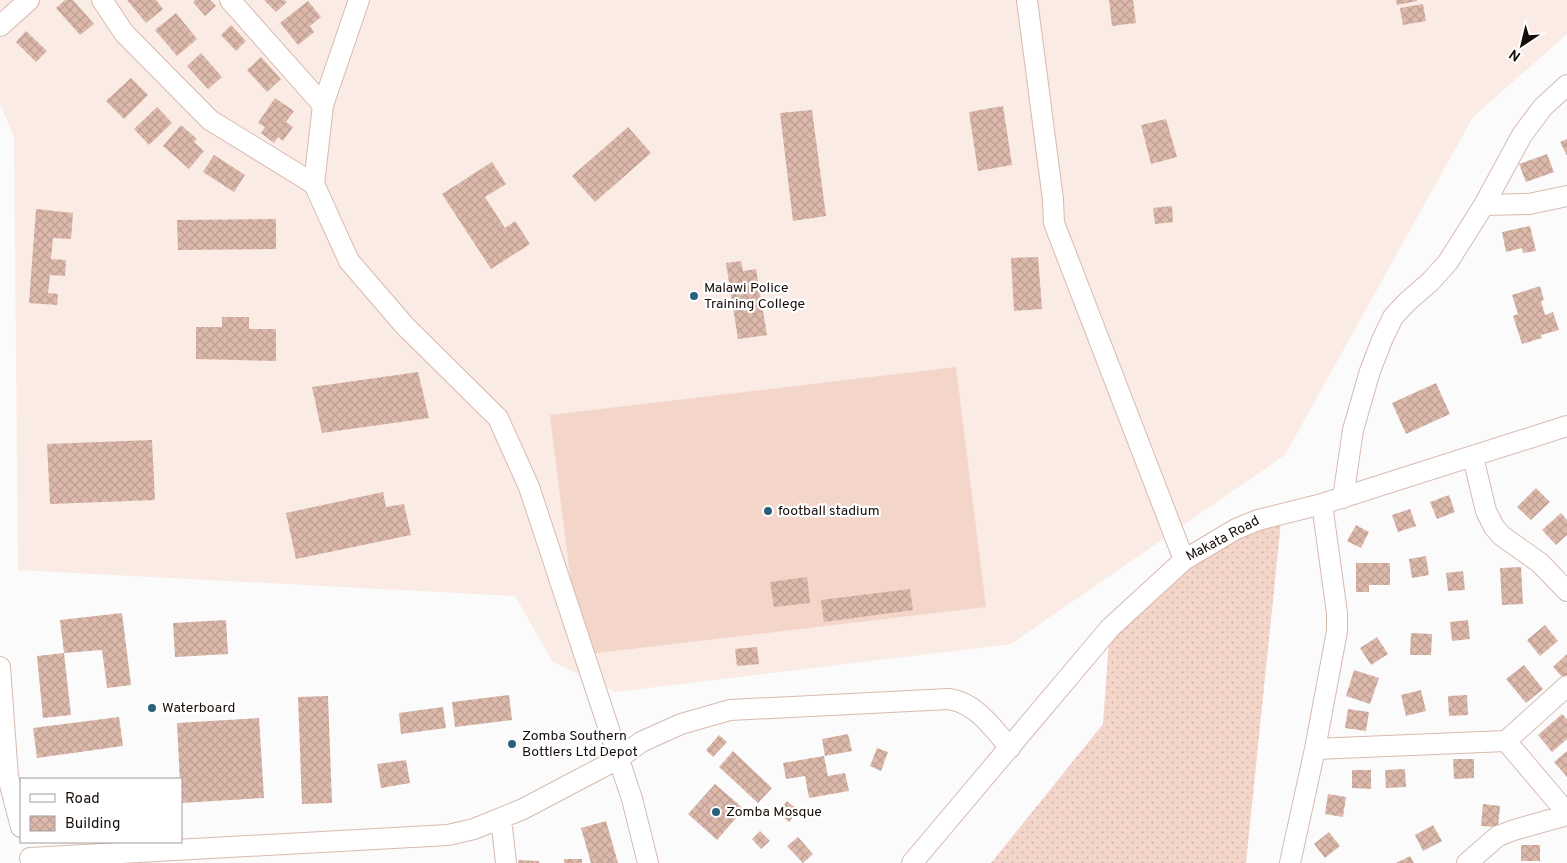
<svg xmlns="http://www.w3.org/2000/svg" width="1567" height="863" font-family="Overpass,sans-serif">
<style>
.built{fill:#faebe5}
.grass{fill:url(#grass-dots)}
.pitch{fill:#f4d5ca}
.building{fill:url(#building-cross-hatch)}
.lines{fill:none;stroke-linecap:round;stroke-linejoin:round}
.minor-casing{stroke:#d7baaf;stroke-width:22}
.minor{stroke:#fff;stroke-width:20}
.poi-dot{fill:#27617a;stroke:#fff;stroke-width:2}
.labels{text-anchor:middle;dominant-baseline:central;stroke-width:4.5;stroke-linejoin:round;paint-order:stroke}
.poi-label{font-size:14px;fill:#160c08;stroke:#fff;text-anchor:start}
.street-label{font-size:14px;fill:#160c08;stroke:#fff}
</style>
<defs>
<pattern id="grass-dots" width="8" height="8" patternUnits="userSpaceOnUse" patternTransform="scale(1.25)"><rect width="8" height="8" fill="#f4d5ca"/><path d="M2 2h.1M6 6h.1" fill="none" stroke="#d0b6ac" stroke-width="1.8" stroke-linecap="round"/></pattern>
<pattern id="building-cross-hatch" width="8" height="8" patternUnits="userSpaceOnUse" patternTransform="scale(1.25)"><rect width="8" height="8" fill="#dcb9ab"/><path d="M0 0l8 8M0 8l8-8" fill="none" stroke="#bc9e92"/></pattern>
</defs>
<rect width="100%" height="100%" fill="#fbfbfb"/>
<!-- built -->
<path class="built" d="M0 0H1567V34L1473 117 1285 455 1011 644 616 692 553 662 515 596 18 570 14 137 0 104Z"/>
<!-- grass -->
<path class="grass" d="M1282 512 1246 863H991L1103 724 1110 628 1184 560Z"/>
<!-- pitch -->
<path class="pitch" d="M956 367 986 607 580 655 550 415Z"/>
<!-- building -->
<path class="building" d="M65 0H73L94 24 80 35 56 8Z
M127 0H156L163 9 146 23Z
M195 0H210L216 6 205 16 193 2Z
M264 0H284L287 2 276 12Z
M1109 0H1133L1136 23 1112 26Z
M1396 0H1417V1L1397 5Z
M308 1 321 17 310 26 314 32 298 45 280 23Z
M1423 4 1426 21 1403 25 1400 8Z
M176 13 197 39 177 56 155 30Z
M231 25 246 41 236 51 221 35Z
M26 31 47 51 36 62 16 42Z
M201 53 222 77 208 89 187 66Z
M261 57 281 79 267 92 247 70Z
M131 78 148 95 124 119 106 101Z
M275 98 294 111 286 122 293 127 283 141 278 137 274 143 261 133 265 127 258 123Z
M1003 106 1012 165 978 171 969 112Z
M157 107 172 123 149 145 134 129Z
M812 110 826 216 793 221 780 113Z
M1166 119 1177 157 1151 164 1141 125Z
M181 125 197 139 194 142 204 151 189 169 163 146Z
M628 127 651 153 595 202 572 176Z
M1567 139V156L1560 142Z
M1547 154 1554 172 1526 182 1519 164Z
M214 155 245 175 234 192 203 172Z
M492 162 506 184 485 197 505 228 515 221 530 244 491 269 442 194Z
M1172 206 1173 222 1155 224 1153 208Z
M36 209 73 213 71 239 53 238 51 259 66 260 65 276 50 275 48 293 58 294 57 305 29 303Z
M276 219V249L178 250 177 220Z
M1530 226 1536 251 1523 253 1522 248 1506 252 1502 232Z
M1038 257 1042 309 1014 311 1011 258Z
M741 261 743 271 756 269 767 335 738 339 726 263Z
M1540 286 1544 300 1541 301 1545 315 1553 312 1559 330 1541 335 1542 338 1522 344 1513 316 1518 314 1512 295Z
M222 317H249V329H276V361L196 359V327H222Z
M418 372 429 418 322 433 312 387Z
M1436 383 1450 414 1406 434 1392 403Z
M152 440 155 500 50 504 47 444Z
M1536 488 1550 502 1531 520 1517 507Z
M383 492 386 507 404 504 411 535 296 559 286 513Z
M1449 495 1455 512 1437 519 1430 502Z
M1410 509 1416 526 1398 532 1392 515Z
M1561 513 1567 520V535L1556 545 1542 530Z
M1356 525 1369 532 1361 548 1347 541Z
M1426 556 1429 575 1412 578 1409 559Z
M1356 563H1390V585H1369V592H1356Z
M1521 567 1523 604 1502 605 1500 568Z
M1463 571 1465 590 1448 591 1446 573Z
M807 577 810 603 774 607 770 582Z
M910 589 913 610 824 622 821 600Z
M122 613 131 685 107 688 102 650 64 653 60 620Z
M226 620 228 654 175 657 173 623Z
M1468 620 1470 639 1452 641 1450 622Z
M1545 625 1558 641 1540 656 1527 640Z
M1411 633 1432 634 1431 655H1410Z
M1377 637 1388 654 1371 665 1360 648Z
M757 647 759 664 737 666 735 649Z
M64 653 71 715 43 718 37 656Z
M1567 654V680L1566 681 1553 667Z
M1524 665 1543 689 1526 703 1506 679Z
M1354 670 1379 678 1370 704 1346 696Z
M1421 690 1426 711 1406 716 1401 695Z
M509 695 512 720 455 727 452 702Z
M1467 695 1468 715 1449 716 1448 696Z
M328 696 332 803 302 804 298 697Z
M443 707 446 728 401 734 399 713Z
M1348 709 1369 712 1366 731 1345 728Z
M1562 714 1567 719V739L1552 752 1538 735Z
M119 717 123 746 37 758 33 728Z
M259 718 264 798 181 803 177 723Z
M848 734 852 751 825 756 822 739Z
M719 735 727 742 713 757 706 750Z
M877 748 888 752 881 771 870 766Z
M733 751 772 788 758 803 719 767Z
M1567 751V777L1554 762Z
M824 756 828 776 845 773 849 791 809 798 805 776 786 779 783 763Z
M1453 759H1474V778L1454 779Z
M406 760 410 783 381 788 377 764Z
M1405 769 1406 787 1386 788 1385 770Z
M1352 770H1371V789L1352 788Z
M715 784 744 809 717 840 688 814Z
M1328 794 1346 797 1343 817 1325 814Z
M787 801 798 810 789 822 778 813Z
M1483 804 1500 806 1498 827 1481 826Z
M606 821 618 863H591L581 828Z
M1433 825 1442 841 1423 851 1415 835Z
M760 831 770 841 761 849 752 839Z
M1329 832 1340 846 1325 858 1314 844Z
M798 837 813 854 803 863 787 846Z
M1521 845H1540V861H1521Z
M1410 856 1414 863H1396Z
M564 859H582V863H564Z
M519 860 539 861V863H518Z"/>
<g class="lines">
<!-- minor casing -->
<g class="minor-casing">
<path id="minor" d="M102 0 124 33 210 120 314 184
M230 0 323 105
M359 0 323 105 314 184 349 261 405 326 498 418 529 487 632 799 648 863
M1027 0 1053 200 1054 223 1184 560
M0 26 29 0
M1484 205 1529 204 1567 196
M1473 457 1486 511 1494 527 1502 536 1540 563 1567 591
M1343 498 1353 430 1370 371 1382 340 1393 317 1407 302 1431 281 1448 262 1484 205 1522 135 1543 107 1567 85
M0 667 8 777 21 827
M1506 741 1567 813
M1315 749 1506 741 1567 686
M501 818 506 863
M30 858 448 835 474 829 523 809 618 759 641 742 681 724 730 710 949 699C976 703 993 728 1010 748
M912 863 1110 628 1184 560 1236 529 1258 520 1322 504 1567 426
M1290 863 1315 749 1337 631V613L1322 504
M1467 863 1498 836 1514 830 1567 815"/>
</g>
<!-- minor -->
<use href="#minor" class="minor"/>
</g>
<!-- markers -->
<g class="poi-dot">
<circle cx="694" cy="296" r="5"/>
<circle cx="768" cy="511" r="5"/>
<circle cx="152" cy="708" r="5"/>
<circle cx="512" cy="744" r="5"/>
<circle cx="716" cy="812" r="5"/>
</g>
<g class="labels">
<!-- poi labels -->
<g class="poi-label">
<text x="704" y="288">Malawi Police<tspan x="704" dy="16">Training College</tspan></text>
<text x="778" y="511">football stadium</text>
<text x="162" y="708">Waterboard</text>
<text x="522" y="736">Zomba Southern<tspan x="522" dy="16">Bottlers Ltd Depot</tspan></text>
<text x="726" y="812">Zomba Mosque</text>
</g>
<!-- street labels -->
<g class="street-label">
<text transform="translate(1223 539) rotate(-28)">Makata Road</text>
</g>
</g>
<!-- legend -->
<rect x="20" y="778" width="162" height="65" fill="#ffffff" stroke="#a29e9c"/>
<rect x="30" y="794" width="25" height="8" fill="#ffffff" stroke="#a29e9c"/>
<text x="65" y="803" font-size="15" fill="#160c08">Road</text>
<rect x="30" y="816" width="25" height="15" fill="url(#building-cross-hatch)" stroke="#a29e9c"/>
<text x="65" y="828" font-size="15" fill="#160c08">Building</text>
<!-- north arrow -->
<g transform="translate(1522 45) rotate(215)" stroke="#ffffff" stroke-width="4" paint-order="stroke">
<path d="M0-4L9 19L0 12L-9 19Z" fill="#160c08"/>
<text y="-8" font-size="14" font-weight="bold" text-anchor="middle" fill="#160c08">N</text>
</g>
</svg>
